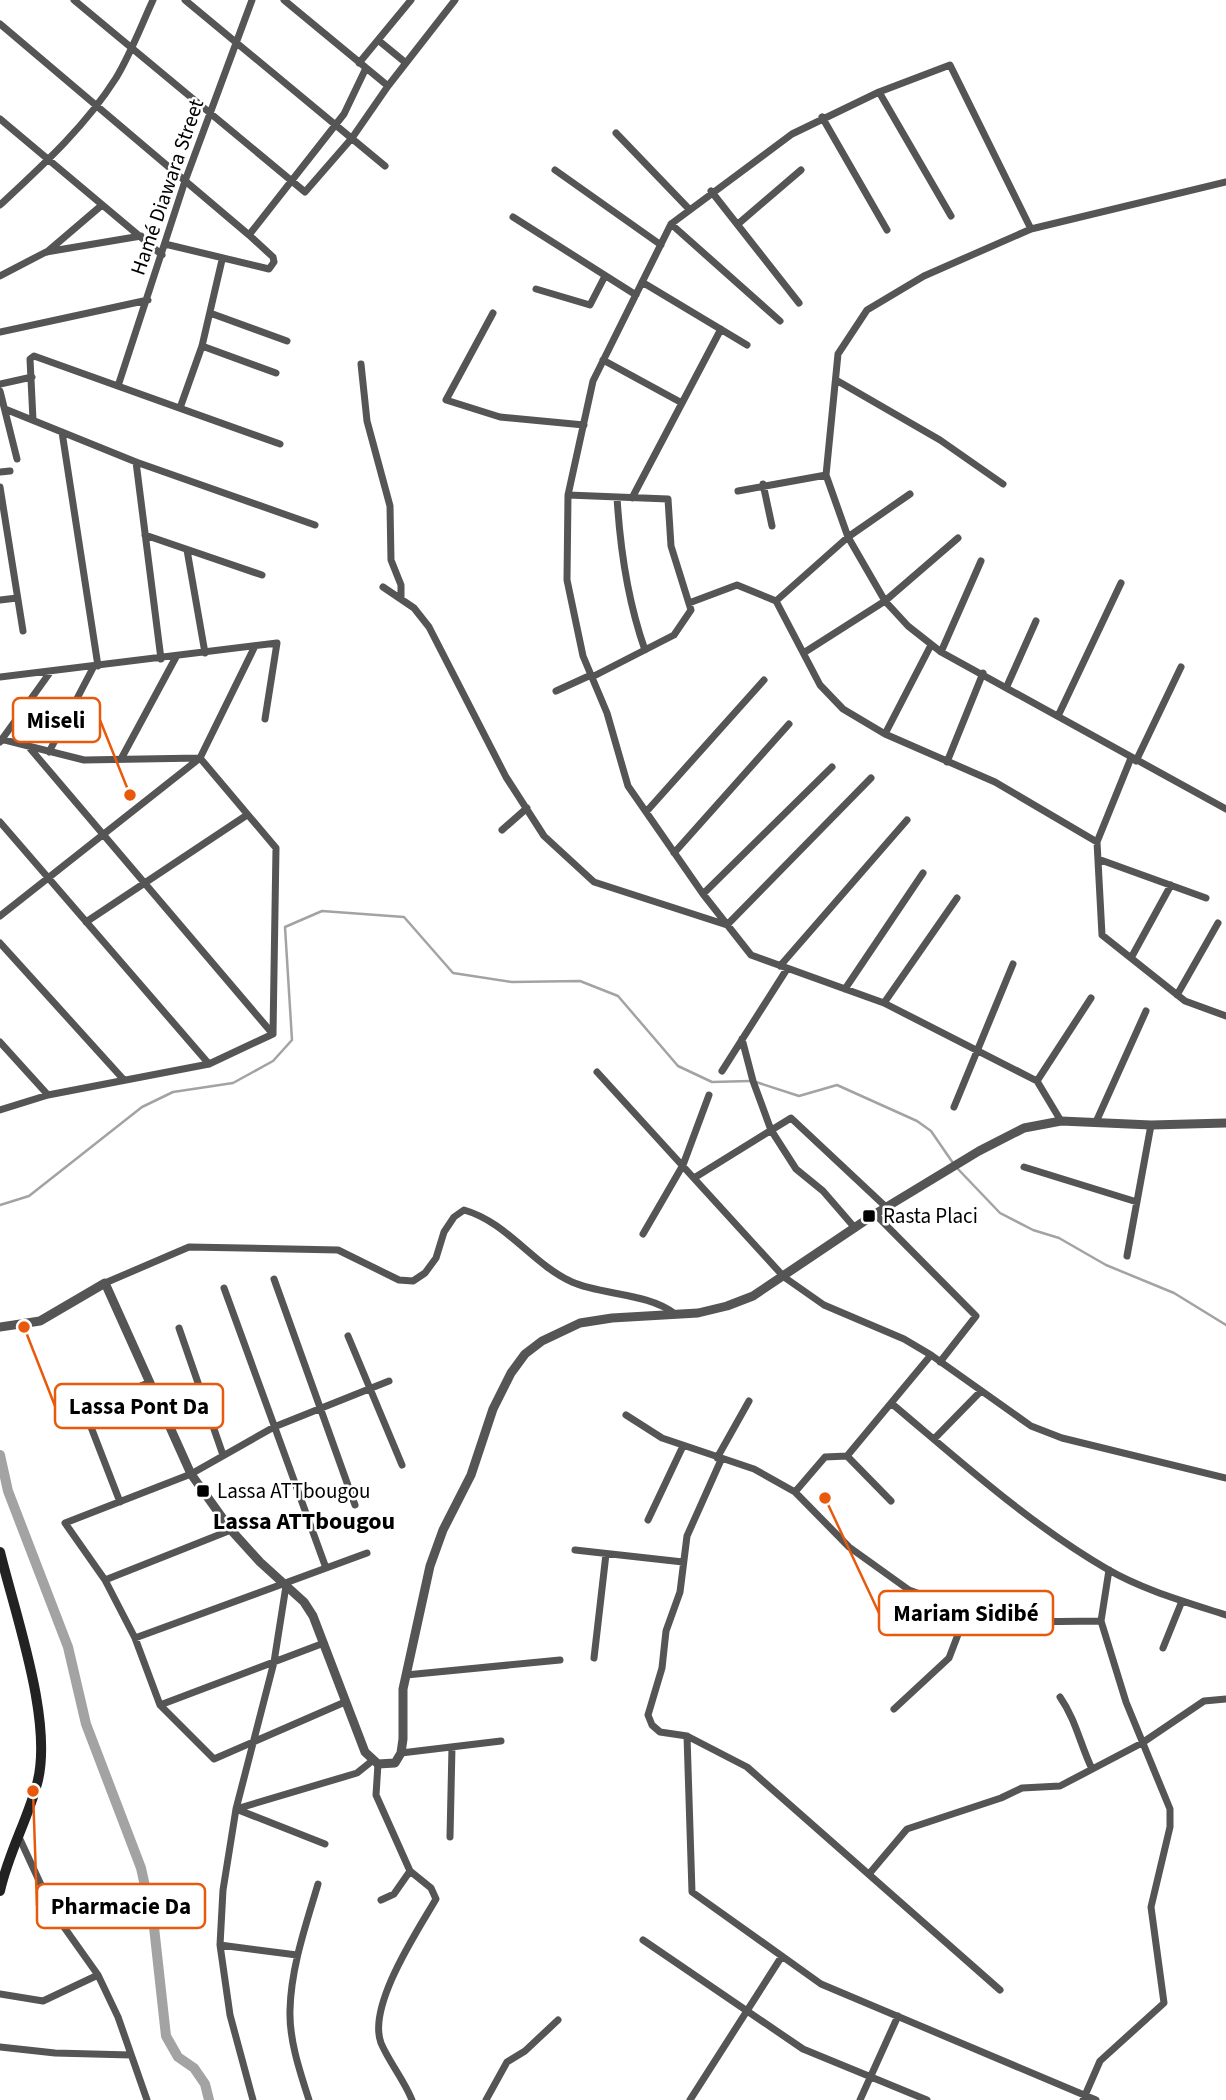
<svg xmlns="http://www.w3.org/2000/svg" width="1226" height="2100" font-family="'Source Sans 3',sans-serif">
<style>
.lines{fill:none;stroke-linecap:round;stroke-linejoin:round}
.stream{stroke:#a3a3a3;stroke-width:2.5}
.canal{stroke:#a3a3a3;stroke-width:10}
.minor{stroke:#555;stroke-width:7}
.tertiary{stroke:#555;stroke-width:9}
.secondary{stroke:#222;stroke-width:10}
.poi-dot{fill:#000;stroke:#fff;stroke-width:2.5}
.labels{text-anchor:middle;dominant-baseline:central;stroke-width:5;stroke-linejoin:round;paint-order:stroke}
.street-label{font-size:21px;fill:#000;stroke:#fff}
.poi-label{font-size:21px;fill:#000;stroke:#fff;text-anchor:start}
.quarter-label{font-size:24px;font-weight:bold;fill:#000;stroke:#fff}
.leader{fill:none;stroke:#e8590c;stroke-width:2.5}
.callout-dot{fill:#e8590c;stroke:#fff;stroke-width:2.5}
.callout{fill:#fff;stroke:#e8590c;stroke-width:2.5}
.callout-label{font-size:23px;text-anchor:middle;font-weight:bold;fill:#000}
</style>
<rect width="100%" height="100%" fill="#fff"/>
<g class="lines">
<!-- stream -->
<path class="stream" d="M756 1082 799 1096 837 1085 917 1121 931 1131 953 1163
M957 1168 1000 1213 1033 1230 1059 1238 1106 1265 1174 1293 1226 1325
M0 1205 29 1196 142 1107 173 1092 233 1083 273 1061 292 1040 285 927 322 911 404 917 453 973 512 982 580 981 618 996 678 1066 712 1082 750 1081"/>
<!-- canal -->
<path class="canal" d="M0 1455 8 1491 68 1647 86 1724 141 1868 154 1927 166 2036 178 2057 194 2068 205 2084 209 2100"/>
<!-- minor -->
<path class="minor" d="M74 0 305 192 352 138 388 86 455 0
M185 0 385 166
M284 0 388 86
M0 24 249 235 273 257 274 262 269 269 165 244
M378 40 406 63
M359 63 411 0
M879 92 951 216
M822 117 887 230
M0 119 162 255
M616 133 689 209
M555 170 661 245
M1226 182 1031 229 924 276 867 310 838 354 826 475 848 537 885 601 908 626 941 652 1226 809
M711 191 799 303
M0 205C42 166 85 127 116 78 131 53 141 26 153 0
M513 217 636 295
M671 224 780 321
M738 224 801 170
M1031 229 950 65 879 92 792 134 671 224 593 381 568 495 567 580 583 656 607 713 628 786 703 894 751 955 884 1003 1037 1081 1061 1121
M249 235 344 114 366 68
M47 252 102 205
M0 276 46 252 141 236
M642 282 747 345
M536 289 590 305 605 276
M210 313 287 341
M493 313 446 400 500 417 584 425
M0 332 148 300
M202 346 276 373
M603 360 682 403
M361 364 367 421 390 506 391 560 401 585V599
M836 380 940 440 1003 484
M0 384 32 377
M118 386 185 181 252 0
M0 391 17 459
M180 408 202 346 222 260
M5 409 136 462 315 525
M33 420 30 359 34 356 280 444
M62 432 98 666
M136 462 161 659
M0 472 10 471
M763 484 772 526
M0 487 23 631
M738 491 826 475
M568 495 668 499 671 546 691 610 674 635 592 677
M617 497C620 548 628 602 645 650
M632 498 721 329
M145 535 262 575
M187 550 205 653
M383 587 414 608 429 627 506 777 544 836 594 882 727 925 871 778
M0 600 17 598
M776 601 848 537 910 494
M689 603 737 585 776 601 820 685 843 709 885 734 995 782 1097 842
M805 652 885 601 958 538
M941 652 981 561
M0 677 277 643 265 719
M1007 686 1036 621
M556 691 591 675
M1058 716 1121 583
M885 734 931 645
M0 739 84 760 200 758 255 646
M0 742 51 671
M28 746 272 1033
M49 752 94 666
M1131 758 1097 842 1102 935 1185 1001 1226 1016
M121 759 176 657
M1136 761 1181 667
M947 762 983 673
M646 812 764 680
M0 822 209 1064
M502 830 527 808
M674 853 789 724
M1098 859 1206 898
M703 894 832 767
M0 916 200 758 276 848 273 1034
M86 922 247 815
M0 943 124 1080
M1131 958 1171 885
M780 966 907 820
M845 989 923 873
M1177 995 1218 923
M884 1003 957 898
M742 1039 753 1081 771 1130 796 1169 823 1191 855 1228
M0 1042 48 1095
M722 1071 787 969
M597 1072 784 1277 824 1305 904 1339 931 1355 1031 1426 1062 1438 1226 1478
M1037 1081 1091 998
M954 1107 1013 964
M0 1110 48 1095 209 1064 273 1034
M1096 1122 1146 1011
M1024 1167 1137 1202
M694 1178 791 1118 886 1207
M875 1214 976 1316 940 1362
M643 1234 683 1165 709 1095
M1127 1256 1151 1125
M274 1279 355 1505
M105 1283 189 1247 338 1250 399 1280 413 1281 425 1273 436 1258 444 1232 454 1217 464 1210C507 1222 532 1264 572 1282 601 1295 649 1293 675 1314
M224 1288 326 1568
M179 1328 223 1455
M348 1336 402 1465
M891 1403C960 1461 1028 1523 1107 1569 1143 1590 1186 1602 1226 1615
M626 1415 662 1438 754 1469 795 1492 849 1547 909 1590 967 1611 1014 1622 1101 1621
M934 1439 980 1392
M847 1456 891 1501
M717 1458 749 1401
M721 1460 687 1536 680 1592 666 1631 662 1668 648 1715 652 1725 660 1732 687 1736 747 1767 1000 1990
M795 1492 825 1457 847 1456 931 1355
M120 1502 84 1409 148 1383
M648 1520 683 1446
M575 1550 683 1562
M105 1580 231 1530
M135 1638 367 1553
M1163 1648 1182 1601
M594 1658 606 1554
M406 1675 560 1660
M1060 1697C1076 1720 1080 1744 1092 1769
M345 1702 214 1759 160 1705 135 1638 105 1580 65 1523 191 1474 274 1427 389 1381
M160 1705 324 1643
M894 1709 949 1658 967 1611
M687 1736 692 1892 821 1984 1096 2100
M401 1753 501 1741
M378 1764 376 1795 410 1871 394 1894 381 1900
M18 1835 54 1913 98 1975 118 2017 147 2100
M450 1837 452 1747
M325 1844 236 1809 357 1773 372 1761
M410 1871 431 1888 436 1899C418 1930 367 2006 381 2043 389 2062 404 2080 412 2100
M869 1874 907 1829 1001 1798 1022 1788 1060 1786 1142 1743 1204 1701 1226 1699
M643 1940 803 2049 927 2100
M220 1945 297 1955
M0 1994 43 2001 98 1975
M0 2047 55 2053 131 2055
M253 2100 230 2015 220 1945 223 1890 236 1809 274 1662 286 1586
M309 2100C300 2072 289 2040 290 2010 291 1967 306 1925 318 1884
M486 2100 507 2062 525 2051 558 2020
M690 2100 782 1956
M860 2100 898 2016
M1083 2100 1100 2061 1164 2003 1151 1907 1170 1827V1809L1126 1702 1101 1621 1109 1570"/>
<!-- tertiary -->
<path class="tertiary" d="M0 1327 40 1321 105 1283 191 1474 231 1530 260 1562 304 1602 313 1616 365 1752 378 1764 395 1763 401 1753 403 1739V1689L430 1566 443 1530 471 1475 493 1409 511 1373 525 1354 542 1341 580 1323 612 1318 698 1313 727 1306 753 1296 875 1214 979 1151 1024 1128 1061 1121 1151 1125 1226 1123"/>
<!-- secondary -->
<path class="secondary" d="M0 1552C15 1614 54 1723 37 1784 27 1821 8 1854 0 1891"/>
</g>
<!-- markers -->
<g class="poi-dot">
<rect x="862" y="1209" width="14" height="14" rx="3.5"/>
<rect x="196" y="1484" width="14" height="14" rx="3.5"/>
</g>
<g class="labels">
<!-- street labels -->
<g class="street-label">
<text transform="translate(167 187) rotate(-71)">Hamé Diawara Street</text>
</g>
<!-- poi labels -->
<g class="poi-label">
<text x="883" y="1216">Rasta Placi</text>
<text x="217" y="1491">Lassa ATTbougou</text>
</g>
<!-- quarter labels -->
<g class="quarter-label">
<text x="304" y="1521">Lassa ATTbougou</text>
</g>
</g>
<!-- callouts -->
<path class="leader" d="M130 795L100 720M24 1327L55 1406M825 1498L879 1613M33 1791L37 1906"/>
<g class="callout-dot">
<circle cx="130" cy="795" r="7"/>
<circle cx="24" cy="1327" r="7"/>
<circle cx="825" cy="1498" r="7"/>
<circle cx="33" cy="1791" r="7"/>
</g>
<g class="callout">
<rect x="13" y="698" width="87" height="44" rx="7"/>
<rect x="55" y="1384" width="168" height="44" rx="7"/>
<rect x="879" y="1591" width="174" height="44" rx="7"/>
<rect x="37" y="1884" width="168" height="44" rx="7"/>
</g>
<g class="callout-label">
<text x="56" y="728">Miseli</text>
<text x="139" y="1414">Lassa Pont Da</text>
<text x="966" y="1621">Mariam Sidibé</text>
<text x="121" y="1914">Pharmacie Da</text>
</g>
</svg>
